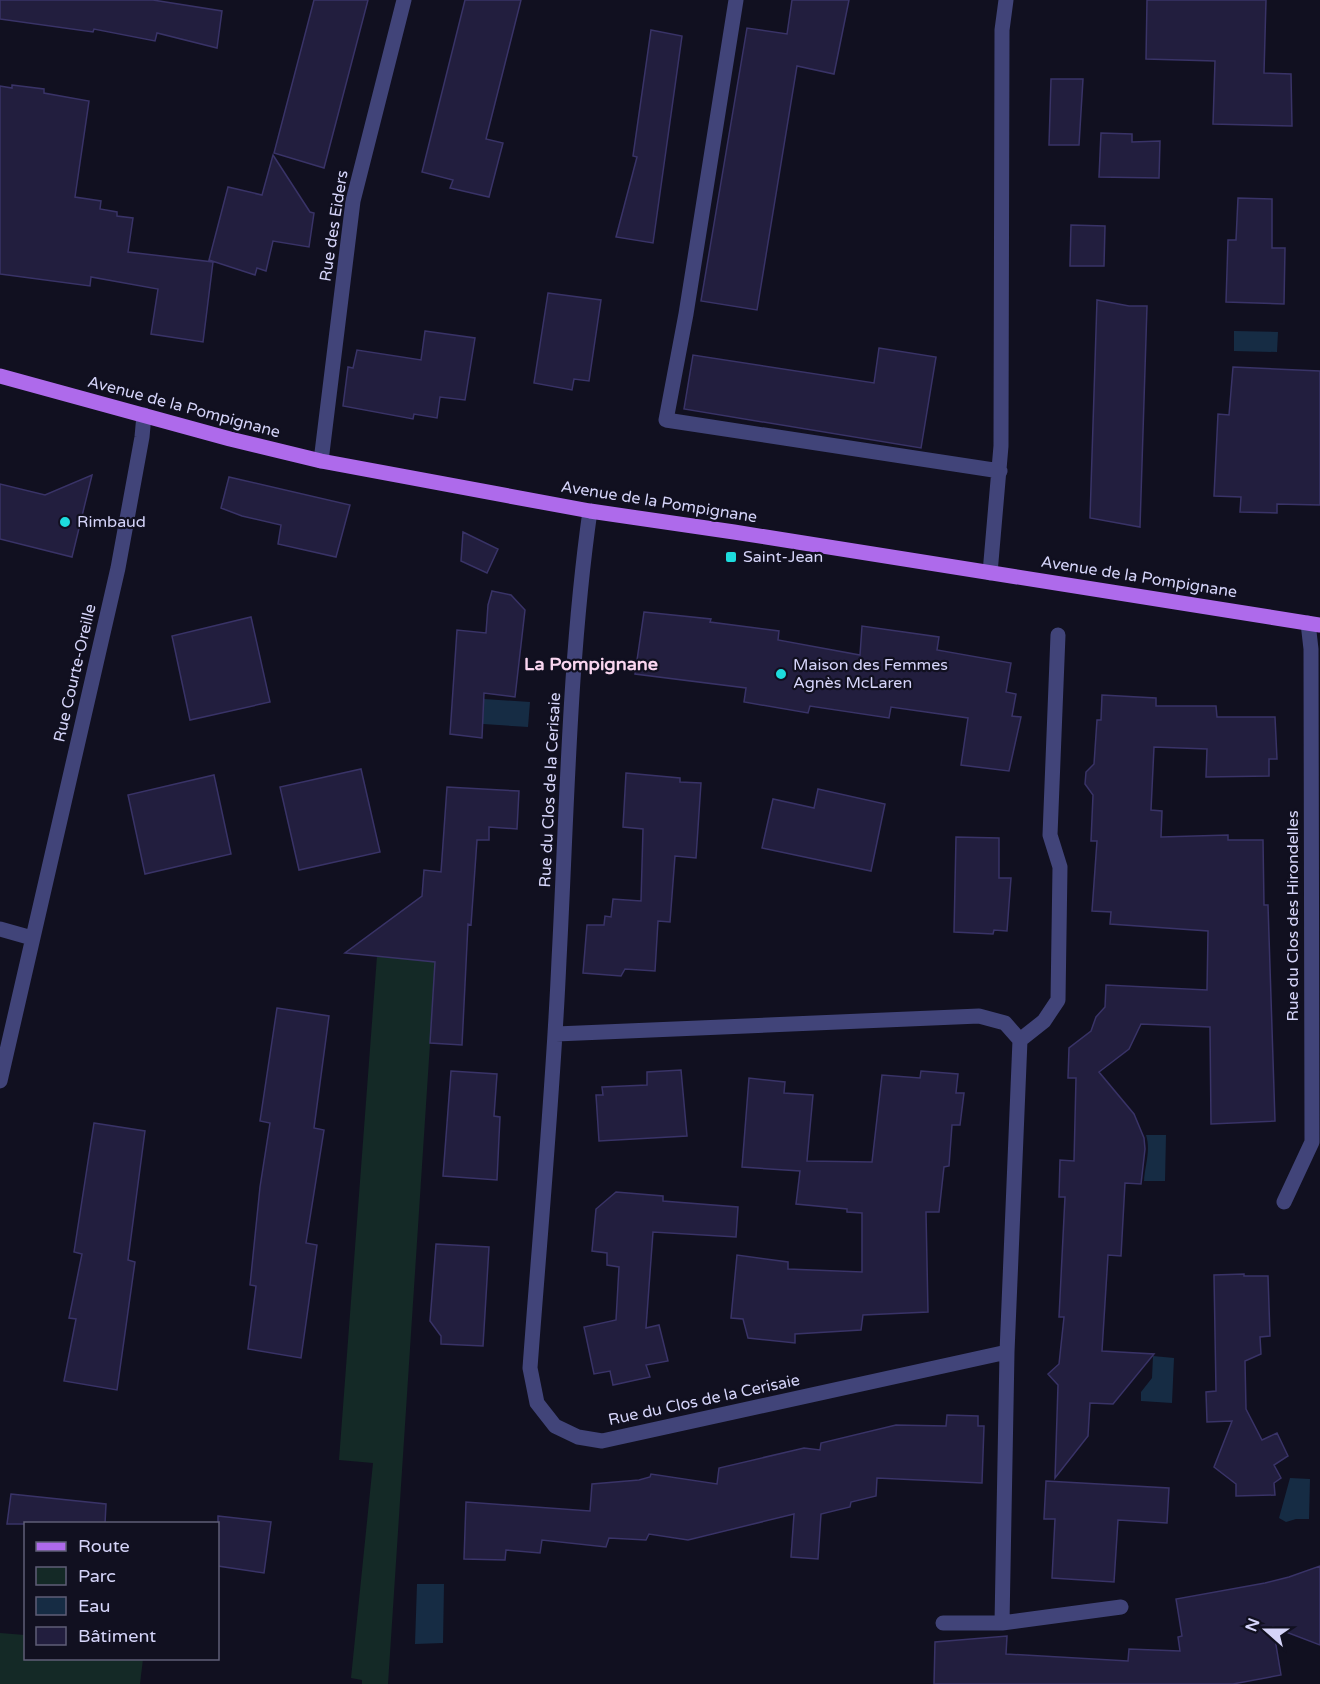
<svg xmlns="http://www.w3.org/2000/svg" width="1320" height="1684" font-family="'Varela Round',sans-serif">
<style>
.green{fill:#142926}
.water{fill:#162c44}
.building{fill:#221e3e;stroke:#393367;stroke-width:1.5}
.lines{fill:none;stroke-linecap:round;stroke-linejoin:round}
.minor{stroke:#414479;stroke-width:15}
.major{stroke:#ae6aeb;stroke-width:15}
.poi-dot{fill:#1ddcdd;stroke:#111020;stroke-width:2}
.labels{text-anchor:middle;dominant-baseline:central;stroke-width:4.5;stroke-linejoin:round;paint-order:stroke}
.street-label{font-size:16px;fill:#d5d4f9;stroke:#111020}
.poi-label{font-size:16px;fill:#d5d4f9;stroke:#111020;text-anchor:start}
.neighbourhood-label{font-size:18px;font-weight:bold;fill:#fad6f0;stroke:#111020}
</style>
<rect width="100%" height="100%" fill="#111020"/>
<!-- green -->
<path class="green" d="M437 937 388 1684H362V1680L351 1678 373 1463 339 1460 377 956 408 959Z
M0 1633 25 1635 26 1658 143 1659 140 1684H0Z"/>
<!-- water -->
<path class="water" d="M1234 331 1278 332 1277 352 1234 351Z
M469 698 530 702 528 727 468 723Z
M1146 1135H1166L1165 1181H1144C1145 1165 1151 1150 1146 1135Z
M1153 1356 1174 1358 1172 1403 1141 1401V1392L1152 1378Z
M1290 1478 1310 1479 1309 1519H1296L1286 1522 1279 1518Z
M417 1584H444L443 1643 415 1644Z"/>
<!-- building -->
<path class="building" d="M0 0H153L222 11 217 48 157 33 155 41 94 29 93 32 0 19Z
M314 0H368L324 168 274 153Z
M465 0H521L486 139 503 143 489 197 450 188 453 180 422 172Z
M792 0H849L834 74 797 66 757 310 701 301 747 28 787 34Z
M1147 0H1266L1264 73 1291 74 1292 126 1213 124 1215 61 1146 59Z
M651 30 682 36 653 243 616 237 637 157 633 156Z
M1051 79H1083L1079 145H1049Z
M12 85 44 89V93L89 101 75 197 101 201 100 209 117 212V216L133 218 128 252 213 262 203 342 151 334 158 289 91 277 90 286 0 274V86L12 88Z
M1101 133 1132 134V142L1160 141 1159 178 1099 177Z
M273 155 310 212 314 213 309 247 273 241 266 271 257 268 255 275 209 260 228 187 262 195Z
M1238 198 1272 199V248H1285L1284 304 1226 302 1228 240H1236Z
M1071 225 1105 226 1104 266H1070Z
M548 293 601 300 589 381 574 379 572 390 534 383Z
M1097 300 1129 306H1147L1140 527 1090 518Z
M425 331 475 338 465 400 440 397 437 418 414 414 413 419 343 406 348 367 353 368 357 350 421 360Z
M879 348 936 357 921 448 684 409 693 355 874 383Z
M1233 367 1320 371V505L1277 504V513L1240 512 1241 497 1214 496 1218 414 1229 415Z
M92 475 72 557 0 539V484L45 495Z
M229 477 350 505 336 557 278 544 281 525 242 516 221 508Z
M463 532 498 549 487 573 461 561Z
M492 591 511 595 525 610 515 697 484 693 482 738 450 734 457 630 486 633 488 605Z
M644 612 711 619 710 622 779 631 778 640 860 655 862 626 939 637 937 650 1011 663 1006 692 1016 694 1012 716 1021 717 1009 771 961 765 968 718 891 707 889 718 810 706 808 713 744 702 746 688 635 674Z
M251 617 270 702 190 720 172 636Z
M1102 695 1156 698V706H1216L1217 717H1275L1277 759H1269V776L1206 777 1207 749 1154 747 1151 810 1162 811 1161 837 1228 835V840H1263L1264 905H1268L1275 1121 1211 1124 1210 1027 1141 1024 1129 1049 1099 1072 1134 1114 1144 1138 1145 1149 1141 1184 1125 1183 1121 1256 1108 1255 1102 1351 1154 1354 1113 1404 1090 1403 1088 1436 1055 1478 1058 1385 1048 1374 1059 1364 1064 1317H1059L1065 1197H1059L1060 1160 1074 1161 1076 1078H1068L1069 1048 1091 1031 1096 1017 1105 1007 1106 985 1207 990 1208 931 1110 924 1111 912 1092 911 1097 841H1091L1093 795 1085 784 1086 772 1094 764 1097 720H1101Z
M361 769 380 852 299 870 280 787Z
M626 773 680 778V782L701 783 696 858 675 856 670 922 658 921 655 971 625 969 621 976 583 973 587 925H604L605 916 611 917 613 899 641 901 643 829 623 827Z
M214 775 231 854 145 874 128 795Z
M447 787 519 791 517 829 489 827V840H477L471 925 468 924 462 1045 430 1043 435 962 345 953 422 896 424 870 441 872Z
M818 789 885 804 871 871 762 848 773 799 814 808Z
M956 837 999 838V878H1011L1007 931 994 930 993 934 954 932Z
M277 1008 329 1016 314 1128 324 1130 306 1243 317 1245 301 1358 248 1349 256 1286 250 1285 260 1187 270 1123 260 1121Z
M681 1070 687 1136 599 1141 596 1095H603L602 1087 647 1085V1072Z
M451 1071 497 1074 494 1116 500 1117 497 1180 443 1176Z
M921 1071 958 1074 956 1093H964L960 1125H952L949 1166 944 1167 939 1212H926L928 1312 863 1315 861 1330 795 1334V1343L748 1338 743 1319 731 1318 737 1255 788 1262V1269L862 1272V1213L847 1212V1209L796 1204 800 1171 742 1167 749 1078 785 1082 784 1093 813 1095 807 1161 872 1162 882 1075 920 1078Z
M94 1123 145 1131 128 1260 135 1262 117 1390 64 1381 76 1319 69 1318 82 1254 74 1252Z
M616 1192 663 1196V1201L738 1207 736 1237 653 1232 646 1328 659 1325 668 1361 646 1365 650 1377 613 1385 610 1371 594 1374 584 1327 616 1320 619 1267 607 1265V1253L592 1251 596 1209Z
M436 1244 489 1247 483 1346 441 1344V1336L430 1321Z
M1244 1274V1276H1268L1270 1336 1260 1337 1261 1354 1245 1361 1246 1409 1262 1440 1277 1433 1288 1456 1274 1465 1281 1478 1274 1483 1275 1495 1236 1496V1484L1214 1467 1232 1421 1207 1422 1206 1392 1216 1391 1214 1275Z
M947 1415 978 1416V1426H984L982 1483 877 1478 876 1496 851 1502 850 1507 821 1514 818 1559 791 1557 794 1514 688 1540 649 1534 646 1540 609 1538 606 1547 542 1540 540 1553 506 1550 505 1560 464 1559 466 1502 590 1511 592 1484 639 1480 650 1477 651 1474 717 1484 719 1468 804 1448 820 1450 821 1443 896 1425 946 1426Z
M1046 1481 1169 1488 1167 1523 1118 1520 1114 1582 1052 1578 1055 1519H1044Z
M11 1494 106 1504 105 1524H7Z
M218 1516 271 1522 264 1573 218 1566Z
M1320 1566V1645L1273 1627 1281 1675 1233 1684H934L935 1642 1007 1636 1006 1654 1128 1661 1129 1649 1180 1651 1178 1637 1182 1636 1176 1599 1265 1583 1289 1577Z"/>
<g class="lines">
<!-- minor -->
<path class="minor" d="M736 0 686 314 666 420 1000 471
M321 461 353 201 404 0
M590 511C569 659 567 811 559 960 553 1096 540 1232 530 1368L537 1403 555 1426 578 1437 602 1441 1007 1352
M990 573 1001 446 1002 30 1006 0
M1058 635 1050 835 1060 867 1058 1000 1044 1021 1020 1040 1007 1352 1002 1623 1121 1607
M0 929 32 938
M556 1034 979 1016 1005 1023 1020 1040
M0 1081 118 568 142 437 144 415
M1284 1202 1312 1142 1311 649 1308 623
M943 1623H1002"/>
<!-- major -->
<path class="major" d="M0 376 230 439 321 461 590 511 734 532 1320 625"/>
</g>
<!-- markers -->
<g class="poi-dot">
<circle cx="65" cy="522" r="6"/>
<rect x="725" y="551" width="12" height="12" rx="3"/>
<circle cx="781" cy="674" r="6"/>
</g>
<g class="labels">
<!-- street labels -->
<g class="street-label">
<text transform="translate(334 226) rotate(-81)">Rue des Eiders</text>
<text transform="translate(184 407) rotate(15)">Avenue de la Pompignane</text>
<text transform="translate(659 502) rotate(9)">Avenue de la Pompignane</text>
<text transform="translate(1139 577) rotate(9)">Avenue de la Pompignane</text>
<text transform="translate(75 673) rotate(-77)">Rue Courte-Oreille</text>
<text transform="translate(550 790) rotate(-87)">Rue du Clos de la Cerisaie</text>
<text transform="translate(1293 916) rotate(-90)">Rue du Clos des Hirondelles</text>
<text transform="translate(704 1400) rotate(-12)">Rue du Clos de la Cerisaie</text>
</g>
<!-- poi labels -->
<g class="poi-label">
<text x="77" y="522">Rimbaud</text>
<text x="743" y="557">Saint-Jean</text>
<text x="793" y="665">Maison des Femmes<tspan x="793" dy="18">Agnès McLaren</tspan></text>
</g>
<!-- neighbourhood labels -->
<g class="neighbourhood-label">
<text x="591" y="664">La Pompignane</text>
</g>
</g>
<!-- legend -->
<rect x="24" y="1522" width="195" height="138" fill="#111020" stroke="#5f5e77" stroke-width="1.5"/>
<rect x="36" y="1542" width="30" height="9" fill="#ae6aeb" stroke="#5f5e77" stroke-width="1.5"/>
<text x="78" y="1552" font-size="18" fill="#d5d4f9">Route</text>
<rect x="36" y="1567" width="30" height="18" fill="#142926" stroke="#5f5e77" stroke-width="1.5"/>
<text x="78" y="1582" font-size="18" fill="#d5d4f9">Parc</text>
<rect x="36" y="1597" width="30" height="18" fill="#162c44" stroke="#5f5e77" stroke-width="1.5"/>
<text x="78" y="1612" font-size="18" fill="#d5d4f9">Eau</text>
<rect x="36" y="1627" width="30" height="18" fill="#221e3e" stroke="#5f5e77" stroke-width="1.5"/>
<text x="78" y="1642" font-size="18" fill="#d5d4f9">Bâtiment</text>
<!-- north arrow -->
<g transform="translate(1266 1630) rotate(291)" stroke="#111020" stroke-width="4.5" paint-order="stroke">
<path d="M0-4.5L10 22L0 15L-10 22Z" fill="#d5d4f9"/>
<text y="-9" font-size="16" font-weight="bold" text-anchor="middle" fill="#d5d4f9">N</text>
</g>
</svg>
